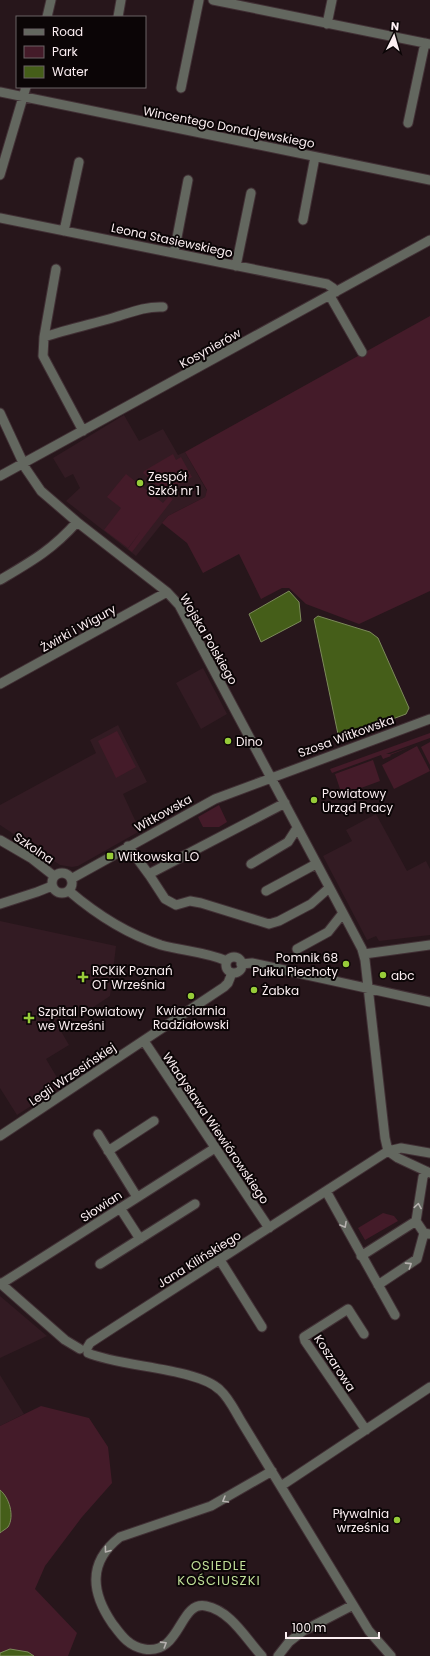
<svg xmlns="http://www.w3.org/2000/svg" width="430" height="1656" font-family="Poppins,sans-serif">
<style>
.built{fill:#331b23}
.green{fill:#441b29}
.water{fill:#455e19;stroke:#7c8a5a}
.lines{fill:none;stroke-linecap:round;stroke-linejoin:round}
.minor-casing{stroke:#413035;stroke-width:11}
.minor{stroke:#63675f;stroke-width:9}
.oneway{stroke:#b7b2b0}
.poi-dot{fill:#97cc39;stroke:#0b0506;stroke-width:1.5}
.labels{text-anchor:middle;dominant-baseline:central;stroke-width:4;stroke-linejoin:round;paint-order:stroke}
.street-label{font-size:12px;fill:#fceff2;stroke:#0b0506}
.poi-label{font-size:12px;fill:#fceff2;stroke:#0b0506;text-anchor:start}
.neighbourhood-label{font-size:13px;letter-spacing:1px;fill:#c0df98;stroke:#0b0506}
</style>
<rect width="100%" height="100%" fill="#27161b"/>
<!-- built -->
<path class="built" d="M124 415 139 441 163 429 178 455 185 452 207 491 205 497 168 516 136 556 66 501 80 488 73 474 65 478 53 458Z
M203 668 227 714 201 729 176 683Z
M118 725 147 782 123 794 140 831 78 866 72 867 60 865 0 825V805L96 753 90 740Z
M376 814 407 871 426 861 430 869V935L379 941 376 936 367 940 323 856 352 841 346 830Z
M0 921 116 946 110 996 92 1008 75 1007 55 1021 69 1045 46 1059 62 1086 17 1115 0 1088Z
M0 1296 47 1336 0 1358Z
M0 1375 24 1414 0 1426Z"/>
<!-- green -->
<path class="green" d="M430 316V591L359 624 306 604 289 588H282L261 599 239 554 203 573 187 543 162 523 168 516 205 497 207 490 185 452Z
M173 454 176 460 181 457 192 477 165 492 162 487 157 485 143 473 144 471Z
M126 474 163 503 169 496 173 499 132 552 128 549 141 531 128 548 104 530 121 508 107 497Z
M117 731 136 767 116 778 98 741Z
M430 733V738L386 754H390L410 747 390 755 391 756 383 759 381 755 332 773 330 769Z
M430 742V765L421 747Z
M417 746 430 771 394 789 382 765Z
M373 760 380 781 342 795 335 774Z
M219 805 227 822 219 827H203L198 817Z
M383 1213 394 1216 398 1221 365 1240 358 1228Z
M41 1406 89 1418 108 1447 112 1483 82 1517 45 1566 35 1589 77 1633 68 1656H0V1426Z"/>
<!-- water -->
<path class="water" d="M289 591 299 602 301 621 261 642 249 614Z
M318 616 370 632 378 638 409 708 406 714 339 739 314 619Z
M0 1490C9 1497 15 1516 8 1527 6 1529 2 1531 0 1533Z
M10 1649 28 1652 34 1656H0V1653Z"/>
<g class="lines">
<!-- minor casing -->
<g class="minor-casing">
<path id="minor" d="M213 0 430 44
M47 17 51 0
M118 17 121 0
M327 24 332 0
M181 88 199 0
M0 92 430 180
M408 123 425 43
M0 175 26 87
M0 218 327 284 333 288 336 292
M303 220 315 157
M64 231 79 162
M174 253 188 180
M236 266 251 193
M56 269 44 337 43 356 83 431
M330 296 362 352
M44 337C65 330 87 325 109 319 127 314 144 306 163 307
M0 413 26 469 41 491 77 522 167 592 179 605 343 913 362 949 365 960 385 1138 388 1151
M0 476 430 240
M0 580C32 561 52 550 77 522
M0 684 167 592
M0 840 31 858 54 876
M128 846 150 876 165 899 176 905 190 901 201 903 269 924 279 921 311 904 329 888
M251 864 288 842 297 828
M52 883a10 10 0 1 1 20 0a10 10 0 1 1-20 0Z
M149 874 285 803
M71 879 215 799 430 719
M69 891C96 914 127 934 161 945 183 951 206 952 227 961
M266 891 316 864
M0 904 37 892 52 886
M297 949 328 932 343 913
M364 954 430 945
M226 965a8 8 0 1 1 16 0a8 8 0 1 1-16 0Z
M241 964 252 963 266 966 430 1002
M144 1041 269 1228
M98 1134 137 1197
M0 1136 224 987 228 983 232 973
M108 1151 154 1121
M388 1151 398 1158 430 1173
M426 1171 423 1177 416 1221 424 1233 430 1234
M326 1191 395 1315
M120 1208 140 1239
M361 1256 416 1221
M220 1260 262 1327
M100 1264 195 1204
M0 1283 65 1340 80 1349
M1 1284 215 1148
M378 1285 417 1259 424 1233
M364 1334 348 1309 304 1337 305 1341 366 1430
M87 1348 90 1343 113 1328 388 1151 401 1148 430 1153
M88 1353C120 1367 198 1368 220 1390 229 1398 235 1411 241 1421L369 1631 391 1656
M281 1486 430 1387
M262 1656C246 1639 231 1611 206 1606 179 1600 181 1656 144 1649 128 1646 121 1635 112 1623 91 1592 88 1562 120 1537L211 1506 272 1471
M278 1656 289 1642 303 1631 353 1605"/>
</g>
<!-- minor -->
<use href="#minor" class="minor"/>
</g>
<!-- one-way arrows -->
<defs><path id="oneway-chevron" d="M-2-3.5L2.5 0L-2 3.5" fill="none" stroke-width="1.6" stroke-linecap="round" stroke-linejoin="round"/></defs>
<g class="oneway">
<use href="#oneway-chevron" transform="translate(418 1206) rotate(-81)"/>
<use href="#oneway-chevron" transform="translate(344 1225) rotate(61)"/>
<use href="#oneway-chevron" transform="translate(409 1265) rotate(-33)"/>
<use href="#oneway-chevron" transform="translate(225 1500) rotate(150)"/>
<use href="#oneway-chevron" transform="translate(107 1550) rotate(127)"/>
<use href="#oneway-chevron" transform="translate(164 1644) rotate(-32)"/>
</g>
<!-- markers -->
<g class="poi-dot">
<circle cx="140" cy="483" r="4"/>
<circle cx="228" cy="741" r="4"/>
<circle cx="314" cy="800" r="4"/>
<rect x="106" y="852" width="8" height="8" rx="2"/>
<circle cx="346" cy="964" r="4"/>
<circle cx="383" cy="975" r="4"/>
<path d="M81 971h4v4h4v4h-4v4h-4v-4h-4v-4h4z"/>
<circle cx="254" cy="990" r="4"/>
<circle cx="191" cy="996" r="4"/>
<path d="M27 1012h4v4h4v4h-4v4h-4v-4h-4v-4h4z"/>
<circle cx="397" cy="1520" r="4"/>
</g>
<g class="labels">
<!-- street labels -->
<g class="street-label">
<text transform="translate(229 127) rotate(11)">Wincentego Dondajewskiego</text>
<text transform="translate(172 240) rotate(12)">Leona Stasiewskiego</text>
<text transform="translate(210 348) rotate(-29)">Kosynierów</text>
<text transform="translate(78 628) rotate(-29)">Żwirki i Wigury</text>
<text transform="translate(209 639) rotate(60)">Wojska Polskiego</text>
<text transform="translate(346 736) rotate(-20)">Szosa Witkowska</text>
<text transform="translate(163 813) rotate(-29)">Witkowska</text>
<text transform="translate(34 848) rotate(34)">Szkolna</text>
<text transform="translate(72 1074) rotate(-34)">Legii Wrzesińskiej</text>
<text transform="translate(216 1128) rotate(56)">Władysława Wiewiórowskiego</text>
<text transform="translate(101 1206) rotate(-33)">Słowian</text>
<text transform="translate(199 1259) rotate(-32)">Jana Kilińskiego</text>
<text transform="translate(335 1363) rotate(57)">Koszarowa</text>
</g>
<!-- poi labels -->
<g class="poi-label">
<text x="148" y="476">Zespół<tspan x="148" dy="14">Szkół nr 1</tspan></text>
<text x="236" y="741">Dino</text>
<text x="322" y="793">Powiatowy<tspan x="322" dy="14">Urząd Pracy</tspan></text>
<text x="118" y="856">Witkowska LO</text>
<text x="338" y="957" text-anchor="end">Pomnik 68<tspan x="338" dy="14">Pułku Piechoty</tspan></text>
<text x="92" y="970">RCKiK Poznań<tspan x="92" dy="14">OT Września</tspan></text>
<text x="391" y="975">abc</text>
<text x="262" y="990">Żabka</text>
<text x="191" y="1010" text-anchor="middle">Kwiaciarnia<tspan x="191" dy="14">Radziałowski</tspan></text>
<text x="38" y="1011">Szpital Powiatowy<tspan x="38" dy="14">we Wrześni</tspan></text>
<text x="389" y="1513" text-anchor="end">Pływalnia<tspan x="389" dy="14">września</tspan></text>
</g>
<!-- neighbourhood labels -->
<g class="neighbourhood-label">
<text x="219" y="1565">OSIEDLE<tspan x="219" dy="15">KOŚCIUSZKI</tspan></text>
</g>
</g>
<!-- legend -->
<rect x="16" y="16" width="130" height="72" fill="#0b0506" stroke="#6b6364"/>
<rect x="24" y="29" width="20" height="6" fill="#63675f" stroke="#6b6364"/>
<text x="52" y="36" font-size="12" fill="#fceff2">Road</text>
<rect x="24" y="46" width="20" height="12" fill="#441b29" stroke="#6b6364"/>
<text x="52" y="56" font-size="12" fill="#fceff2">Park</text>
<rect x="24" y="66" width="20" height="12" fill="#455e19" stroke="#6b6364"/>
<text x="52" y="76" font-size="12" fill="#fceff2">Water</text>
<!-- north arrow -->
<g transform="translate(394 36) rotate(5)" stroke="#0b0506" stroke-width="3" paint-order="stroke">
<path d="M0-3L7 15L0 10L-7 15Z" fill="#fceff2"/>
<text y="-6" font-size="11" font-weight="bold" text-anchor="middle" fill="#fceff2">N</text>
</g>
<!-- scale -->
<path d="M286 1632v6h93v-6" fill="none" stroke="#fceff2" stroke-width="2"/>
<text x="292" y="1632" font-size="12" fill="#fceff2" stroke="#0b0506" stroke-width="3" paint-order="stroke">100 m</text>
</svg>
